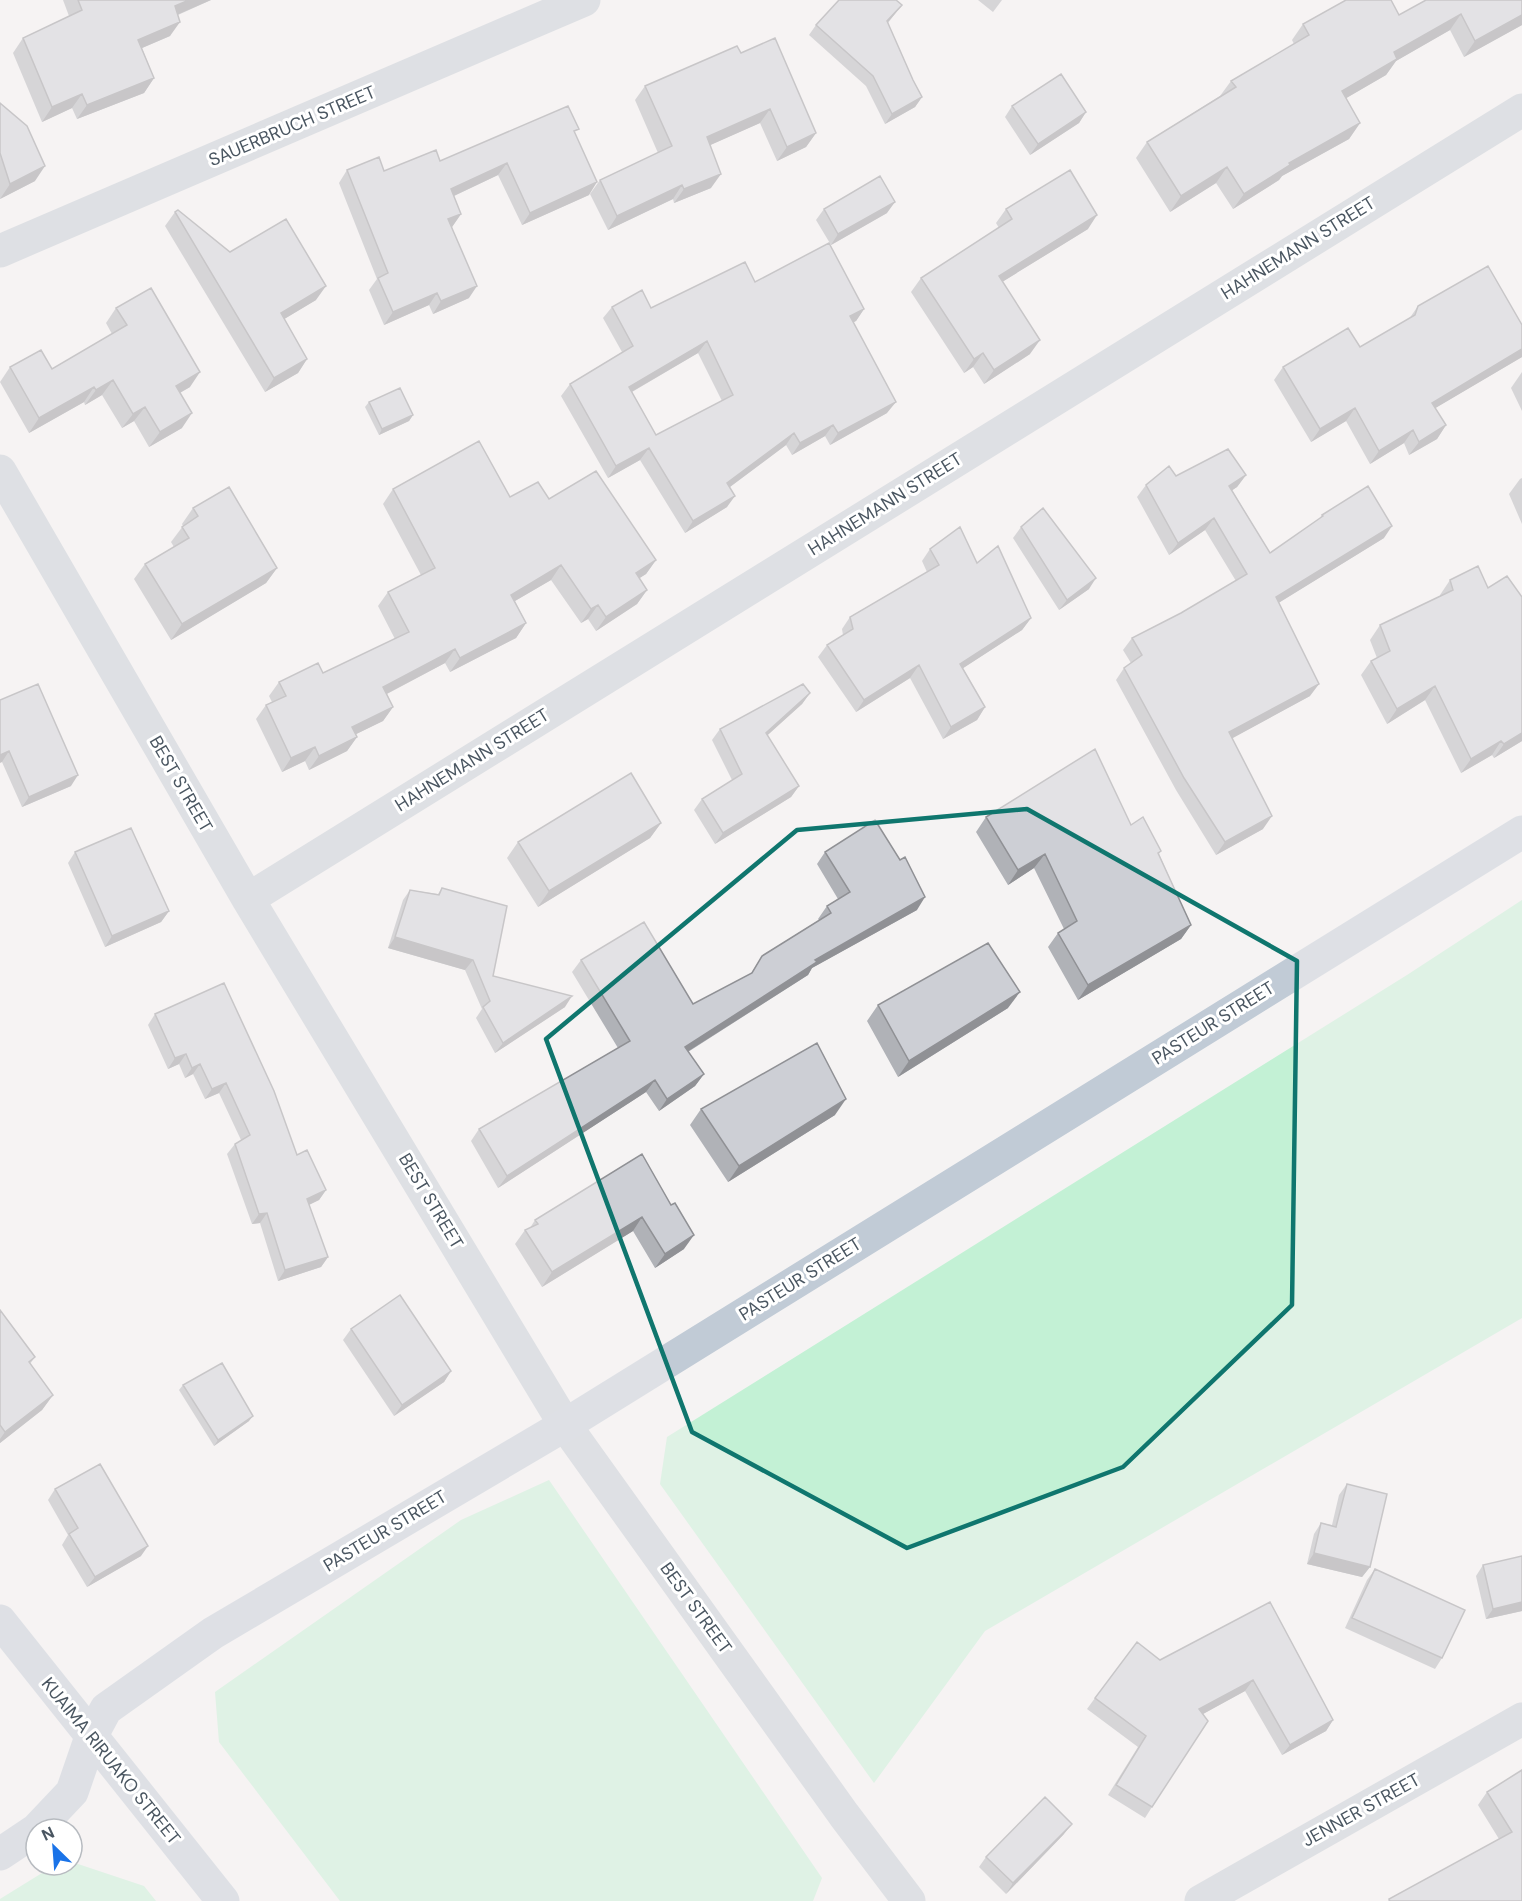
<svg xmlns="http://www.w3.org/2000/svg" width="1522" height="1901" font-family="'DM Sans',sans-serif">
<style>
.green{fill:#c3f1d5}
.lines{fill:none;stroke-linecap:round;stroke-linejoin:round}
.street{stroke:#c1cad2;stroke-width:33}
.secondary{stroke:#c1cbd6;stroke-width:33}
.wall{fill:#b0b2b7;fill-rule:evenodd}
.shaded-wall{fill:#909195}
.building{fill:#cdcfd5;stroke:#909195;stroke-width:1.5;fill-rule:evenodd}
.marked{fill:none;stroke:#0f766e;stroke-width:4.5;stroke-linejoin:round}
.labels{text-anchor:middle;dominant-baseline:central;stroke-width:6;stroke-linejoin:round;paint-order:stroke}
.street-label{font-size:18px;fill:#4a5661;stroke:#fff}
</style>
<rect width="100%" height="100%" fill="#f5f3f3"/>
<!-- green -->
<path class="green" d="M1522 900V1318L985 1631 874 1783 660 1484 667 1437 1407 975Z
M549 1480 822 1878 813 1901H340L219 1742 215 1692 461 1520Z
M72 1862 144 1886 156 1901H0V1899L55 1865H72Z"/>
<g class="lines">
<!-- street -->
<path class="street" d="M0 251 584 0
M0 471 248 899 565 1425 844 1815 909 1901
M248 899 1522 110
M1201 1901 1522 1719"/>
<!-- secondary -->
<path class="secondary" d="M0 1621 223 1901
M37 1829 72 1792 91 1737 106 1709 213 1633 565 1425 1522 832
M0 1854 36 1830"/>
</g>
<!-- wall -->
<path class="wall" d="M63 0H211L178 15 170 36 142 48 154 78 144 93 77 119 72 108 42 122 13 53 23 38 69 16Z
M978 0H1002L993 12Z
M1522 0V25L1464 57 1450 30 1396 61 1386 75 1346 98 1360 123 1349 139 1282 176 1279 180 1233 209 1216 183 1170 212 1136 158 1147 142 1220 96 1231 81 1294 44 1292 40 1303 24 1399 15Z
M902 5 894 15 888 23 913 80 922 97 915 107 885 124 866 86 809 35 816 25Z
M741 53 816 133 806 147 777 161 760 123 710 145 711 188 674 203 673 199 608 230 590 194 600 180 658 153 635 100 645 86Z
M0 103 35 181 0 199Z
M1012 106 1086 112 1079 123 1030 155 1005 117Z
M575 134 589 195 522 225 498 175 454 196 461 214 452 227 469 298 433 314 429 305 384 325 369 290 377 279 339 183 347 170 384 171 440 161Z
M824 209 887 213 831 245 816 220Z
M1006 209 1088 229 1002 282 1030 354 984 384 973 367 964 373 911 292 921 278 999 228 996 223Z
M175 212 230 252 316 300 284 319 307 359 298 373 265 392 165 226Z
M755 282 864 309 856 321 853 322 887 413 830 445 825 436 792 455 786 445 730 487 727 507 685 533 640 460 608 478 561 396 570 384 622 352 603 318 612 307 651 308ZM698 353 722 401 656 435 632 392Z
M1418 306 1522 325V357L1435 408 1446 425 1437 439 1409 455 1404 443 1370 464 1346 421 1311 442 1274 380 1283 367 1360 347 1409 319Z
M116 308 190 387 180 393 182 428 149 447 134 421 122 428 102 395 85 405 84 402 29 433 0 382 10 367 52 369 112 334 106 323Z
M1522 372V411L1511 388Z
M369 402 413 415 409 421 379 435 365 407Z
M1246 475 1237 487 1232 490 1270 553 1319 519 1322 515 1384 538 1278 603 1310 696 1232 738 1263 829 1216 855 1176 790 1116 680 1124 668 1131 663 1123 650 1132 638 1181 613 1236 581 1205 530 1169 555 1137 497 1146 485 1176 476Z
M1522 478V524L1509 494 1520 479Z
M393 489 549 499 656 560 646 574 639 578 647 590 637 604 596 631 588 619 581 623 551 580 515 601 526 623 516 638 450 672 445 663 387 694 393 707 383 721 356 734 357 737 347 751 309 770 305 761 282 772 256 719 266 705 272 702 269 696 279 682 323 673 395 639 378 606 388 592 421 575 383 504Z
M193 508 277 568 266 583 171 640 134 579 145 564 174 547 171 542 183 526 182 524Z
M1021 527 1089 589 1059 610 1013 538Z
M930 549 977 563 1031 618 1022 630 963 668 985 707 977 720 943 739 910 678 856 712 818 657 827 645 843 635 842 629 850 617 927 572 922 561Z
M1450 580 1488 588 1522 597V741L1494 758 1492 755 1461 773 1425 700 1387 724 1361 675 1371 661 1377 658 1370 640 1380 625 1440 596V595Z
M810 693 802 704 767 735 799 786 791 797 715 844 694 810 702 799 732 780 712 740 720 729Z
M0 700 71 786 22 807 2 762Z
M986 817 1131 825 1161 851 1159 854 1191 925 1181 939 1078 1000 1048 947 1058 933 1064 929 1034 868 1008 885 976 832Z
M661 823 650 838 538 907 507 858 518 842Z
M75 852 169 911 161 922 105 947 68 863Z
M825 852 917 910 812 968 808 975 688 1052 704 1074 695 1086 659 1111 646 1092 498 1188 471 1141 479 1129 618 1048 572 972 581 960 693 1004 750 975 762 956 819 920 818 919 827 906 838 899 817 864Z
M442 888 493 976 565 1007 495 1053 476 1018 482 1009 465 970 388 948 403 900 410 890 438 894Z
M224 983 297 1155 326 1190 319 1200 309 1205 328 1257 321 1267 278 1281 260 1223 252 1224 227 1154 235 1144 241 1140 219 1093 205 1099 193 1074 185 1078 179 1064 168 1069 148 1025 155 1014Z
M878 1005 1008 1008 898 1077 867 1021Z
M701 1109 835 1115 728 1182 690 1125Z
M642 1154 684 1249 655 1268 633 1231 542 1287 515 1244 525 1230 530 1228 535 1220Z
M0 1310 35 1357 30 1364 53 1395 42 1410 0 1443Z
M351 1329 451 1371 444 1382 394 1416 343 1340Z
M183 1385 249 1421 214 1446 179 1390Z
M1347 1484 1370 1567 1362 1577 1307 1564 1314 1534 1321 1523 1332 1525 1339 1495Z
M55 1489 141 1556 87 1587 62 1545 68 1535 48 1500Z
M1483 1565 1522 1611 1486 1619 1476 1576Z
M1375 1569 1442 1658 1435 1669 1345 1628 1367 1580Z
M1270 1602 1333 1720 1326 1731 1282 1755 1245 1691 1203 1714 1152 1807 1145 1818 1108 1795 1138 1747 1087 1709 1095 1698 1160 1660Z
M1522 1770V1901H1388L1389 1899 1499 1839 1478 1805 1487 1792Z
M1064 1834 1006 1894 979 1867 986 1857Z"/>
<!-- shaded-wall -->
<path class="shaded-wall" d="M189 0H211L165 20 175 6Z
M902 5 894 15 880 31 887 21Z
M1461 14 1450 30 1396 61 1386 75 1331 107 1342 91 1394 52Z
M1522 15V25L1464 57 1475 41Z
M180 22 170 36 128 54 138 40Z
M154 78 144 93 77 119 87 105Z
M82 94 72 108 42 122 52 107Z
M922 97 915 107 885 124 892 114Z
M770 109 760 123 697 151 707 137Z
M1086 112 1079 123 1030 155 1038 144Z
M1360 123 1349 139 1282 176 1279 180 1233 209 1244 194 1289 163Z
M816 133 806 147 777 161 787 147Z
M507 163 498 175 443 201 451 189Z
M45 166 35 181 0 199 10 184Z
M1227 167 1216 183 1170 212 1181 196Z
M721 174 711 188 674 203 684 189Z
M597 182 589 195 522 225 530 213Z
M682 185 673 199 608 230 617 216Z
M895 202 887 213 831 245 838 234Z
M461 214 452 227 440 232 448 219Z
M1097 215 1088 229 989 290 999 276Z
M326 286 316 300 271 327 281 313Z
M477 286 469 298 433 314 441 301Z
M437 293 429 305 384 325 393 312Z
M864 309 856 321 842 328 850 316Z
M1040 340 1030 354 984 384 994 370Z
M707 341 698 353 621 398 629 387Z
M1522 349V357L1422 416 1432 403Z
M983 353 973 367 964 373 974 359Z
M307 359 298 373 265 392 274 378Z
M200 372 190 387 165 401 176 386Z
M113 380 102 395 85 405 96 390Z
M94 387 84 402 29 433 39 418Z
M896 402 887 413 830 445 838 433Z
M145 407 134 421 122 428 133 414Z
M1355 408 1346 421 1311 442 1320 429Z
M192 413 182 428 149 447 160 432Z
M413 415 409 421 379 435 382 429Z
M833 425 825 436 792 455 800 443Z
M1446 425 1437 439 1409 455 1419 442Z
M1413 430 1404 443 1370 464 1379 451Z
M794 433 786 445 719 495 727 483Z
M649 448 640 460 608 478 616 466Z
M1246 475 1237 487 1221 498 1229 486Z
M735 496 727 507 685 533 693 521Z
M1214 518 1205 530 1169 555 1178 543Z
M1392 526 1384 538 1267 610 1276 597Z
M656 560 646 574 626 587 636 573Z
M561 565 551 580 501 609 511 595Z
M277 568 266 583 171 640 182 624Z
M1096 578 1089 589 1059 610 1067 600Z
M647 590 637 604 596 631 606 617Z
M598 605 588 619 581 623 591 609Z
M1031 618 1022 630 951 676 960 664Z
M526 623 516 638 450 672 460 658Z
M455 649 445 663 373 701 383 687Z
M919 665 910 678 856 712 864 700Z
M1319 684 1310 696 1220 745 1229 732Z
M1435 686 1425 700 1387 724 1397 709Z
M810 693 802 704 758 744 766 733Z
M393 707 383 721 342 741 352 727Z
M985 707 977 720 943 739 951 727Z
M1522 733V741L1494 758 1504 744Z
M357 737 347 751 309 770 319 756Z
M1501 741 1492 755 1461 773 1471 759Z
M315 747 305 761 282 772 291 758Z
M9 751 2 762 0 763V755Z
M78 775 71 786 22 807 29 797Z
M799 786 791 797 715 844 723 833Z
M1272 816 1263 829 1216 855 1225 842Z
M661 823 650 838 538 907 549 891Z
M1045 854 1034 868 1008 885 1018 870Z
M925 897 917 910 812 968 808 975 676 1059 685 1047 815 960Z
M169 911 161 922 105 947 112 936Z
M1191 925 1181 939 1078 1000 1088 985Z
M395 937 473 960 465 970 388 948Z
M1020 992 1008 1008 898 1077 909 1061Z
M572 996 565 1007 495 1053 503 1043Z
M186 1054 179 1064 168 1069 175 1058Z
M200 1064 193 1074 185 1078 192 1068Z
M704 1074 695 1086 659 1111 667 1099Z
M655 1080 646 1092 498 1188 507 1176Z
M226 1083 219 1093 205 1099 212 1089Z
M846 1099 835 1115 728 1182 739 1166Z
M326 1190 319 1200 300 1209 307 1199Z
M267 1213 260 1223 252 1224 259 1214Z
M642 1217 633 1231 542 1287 552 1272Z
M694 1235 684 1249 655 1268 665 1254Z
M328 1257 321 1267 278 1281 285 1270Z
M451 1371 444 1382 394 1416 402 1405Z
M53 1395 42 1410 0 1443V1439L5 1432Z
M253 1416 249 1421 214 1446 218 1440Z
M148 1546 141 1556 87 1587 95 1577Z
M1314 1553 1370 1567 1362 1577 1307 1564Z
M1522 1602V1611L1486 1619 1493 1609Z
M1253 1680 1245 1691 1192 1720 1199 1709Z
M1333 1720 1326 1731 1282 1755 1290 1745Z
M1072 1824 1064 1834 1006 1894 1013 1883Z"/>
<!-- building -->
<path class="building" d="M78 0H189L175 6 180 22 138 40 154 78 87 105 82 94 52 107 23 38 82 10Z
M839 0H896L902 5 887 21 913 80 922 97 892 114 873 76 816 25Z
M1346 0H1391L1399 15 1426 0H1522V15L1475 41 1461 14 1394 52 1397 59 1342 91 1360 123 1289 163 1290 165 1244 194 1227 167 1181 196 1147 142 1236 87 1231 81 1309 35 1303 24Z
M775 38 816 133 787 147 770 109 707 137 721 174 684 189 682 185 617 216 600 180 672 146 645 86 737 46 741 53Z
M1061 74 1086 112 1038 144 1012 106Z
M0 103 27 126 45 166 10 184 0 153Z
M568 106 579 129 574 131 597 182 530 213 507 163 451 189 461 214 448 219 477 286 441 301 437 293 393 312 378 278 388 273 347 170 379 157 384 171 436 150 440 161Z
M1070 170 1097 215 999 276 1040 340 994 370 983 353 974 359 921 278 1012 219 1006 209Z
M880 176 895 202 838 234 824 209Z
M178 210 230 252 286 219 326 286 281 313 307 359 274 378 175 212Z
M829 243 864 309 850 316 896 402 838 433 833 425 800 443 794 433 727 483 735 496 693 521 649 448 616 466 570 384 633 346 612 307 642 290 651 308 745 262 755 282ZM707 341 733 395 656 435 629 387Z
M1488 266 1522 325V349L1432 403 1446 425 1419 442 1413 430 1379 451 1355 408 1320 429 1283 367 1348 328 1360 347 1415 315 1418 306Z
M151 288 200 372 176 386 192 413 160 432 145 407 133 414 113 380 96 390 94 387 39 418 10 367 41 350 52 369 127 325 116 308Z
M400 388 413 415 382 429 369 402Z
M479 441 510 497 538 482 549 499 596 471 656 560 636 573 647 590 606 617 598 605 591 609 561 565 511 595 526 623 460 658 455 649 383 687 393 707 352 727 357 737 319 756 315 747 291 758 266 705 286 696 279 682 318 663 323 673 409 632 388 592 435 568 393 489Z
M1228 449 1246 475 1229 486 1270 553 1323 516 1322 515 1368 486 1392 526 1276 597 1319 684 1229 732 1272 816 1225 842 1184 778 1124 668 1142 655 1132 638 1181 613 1247 574 1214 518 1178 543 1146 485 1169 466 1176 476Z
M229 487 277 568 182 624 145 564 189 538 182 527 198 516 193 508Z
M1043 508 1096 578 1067 600 1021 527Z
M960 527 977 563 998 546 1031 618 960 664 985 707 951 727 919 665 864 700 827 645 853 629 850 617 939 565 930 549Z
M1478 566 1488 588 1507 576 1522 597V733L1504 744 1501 741 1471 759 1435 686 1397 709 1371 661 1390 651 1380 625 1453 590 1450 580Z
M38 684 78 775 29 797 9 751 0 755V700Z
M803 684 810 693 766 733 799 786 723 833 702 799 742 774 720 729Z
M1095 749 1131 825 1143 817 1161 851 1158 853 1191 925 1088 985 1058 933 1077 921 1045 854 1018 870 986 817Z
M631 773 661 823 549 891 518 842Z
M875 820 900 860 905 857 925 897 815 960 817 962 685 1047 704 1074 667 1099 655 1080 507 1176 479 1129 630 1041 581 960 644 922 693 1004 752 973 762 956 831 913 827 906 850 892 825 852Z
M131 828 169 911 112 936 75 852Z
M442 888 507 906 493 976 572 996 503 1043 483 1007 490 1001 473 960 395 937 410 890 439 895Z
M988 943 1020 992 909 1061 878 1005Z
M224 983 274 1091 297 1155 307 1150 326 1190 307 1199 328 1257 285 1270 267 1213 259 1214 235 1144 250 1135 226 1083 212 1089 200 1064 192 1068 186 1054 175 1058 155 1014Z
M817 1043 846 1099 739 1166 701 1109Z
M642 1154 671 1205 675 1203 694 1235 665 1254 642 1217 552 1272 525 1230 538 1224 535 1220Z
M400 1295 451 1371 402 1405 351 1329Z
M0 1310 35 1357 29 1362 53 1395 5 1432 0 1425Z
M222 1363 253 1416 218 1440 183 1385Z
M100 1464 148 1546 95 1577 69 1534 78 1528 55 1489Z
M1347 1484 1387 1494 1370 1567 1314 1553 1321 1523 1336 1527Z
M1522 1556V1602L1493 1609 1483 1565Z
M1375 1569 1465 1610 1442 1658 1352 1618Z
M1270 1602 1333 1720 1290 1745 1253 1680 1199 1709 1208 1721 1152 1807 1116 1785 1146 1736 1095 1698 1137 1642 1160 1660Z
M1522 1770V1901H1390L1389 1899 1512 1832 1487 1792Z
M1045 1797 1072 1824 1013 1883 986 1857Z"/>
<!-- marked area -->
<path d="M0 0H1522V1901H0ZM1027 809 1297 961 1292 1305 1123 1467 907 1548 692 1432 546 1039 797 830Z" fill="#f5f3f3" fill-opacity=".55" fill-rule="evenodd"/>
<path class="marked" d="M1027 809 1297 961 1292 1305 1123 1467 907 1548 692 1432 546 1039 797 830Z"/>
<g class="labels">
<!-- street labels -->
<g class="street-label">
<text transform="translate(292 126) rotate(-23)">SAUERBRUCH STREET</text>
<text transform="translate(1298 248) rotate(-32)">HAHNEMANN STREET</text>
<text transform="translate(885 504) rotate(-32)">HAHNEMANN STREET</text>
<text transform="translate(472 760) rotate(-32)">HAHNEMANN STREET</text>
<text transform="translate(181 784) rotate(60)">BEST STREET</text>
<text transform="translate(1213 1023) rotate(-32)">PASTEUR STREET</text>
<text transform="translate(431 1201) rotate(59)">BEST STREET</text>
<text transform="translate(800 1279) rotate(-32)">PASTEUR STREET</text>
<text transform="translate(385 1531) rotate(-31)">PASTEUR STREET</text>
<text transform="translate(696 1608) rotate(54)">BEST STREET</text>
<text transform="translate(111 1761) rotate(51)">KUAIMA RIRUAKO STREET</text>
<text transform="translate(1361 1810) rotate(-29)">JENNER STREET</text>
</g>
</g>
<!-- north arrow -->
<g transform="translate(54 1847) rotate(335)"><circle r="28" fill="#ffffff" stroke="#b7bbc0" stroke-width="1.5"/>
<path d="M0-4.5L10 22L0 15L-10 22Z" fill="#1a73e8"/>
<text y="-9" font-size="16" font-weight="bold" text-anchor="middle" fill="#4a5661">N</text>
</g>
</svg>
